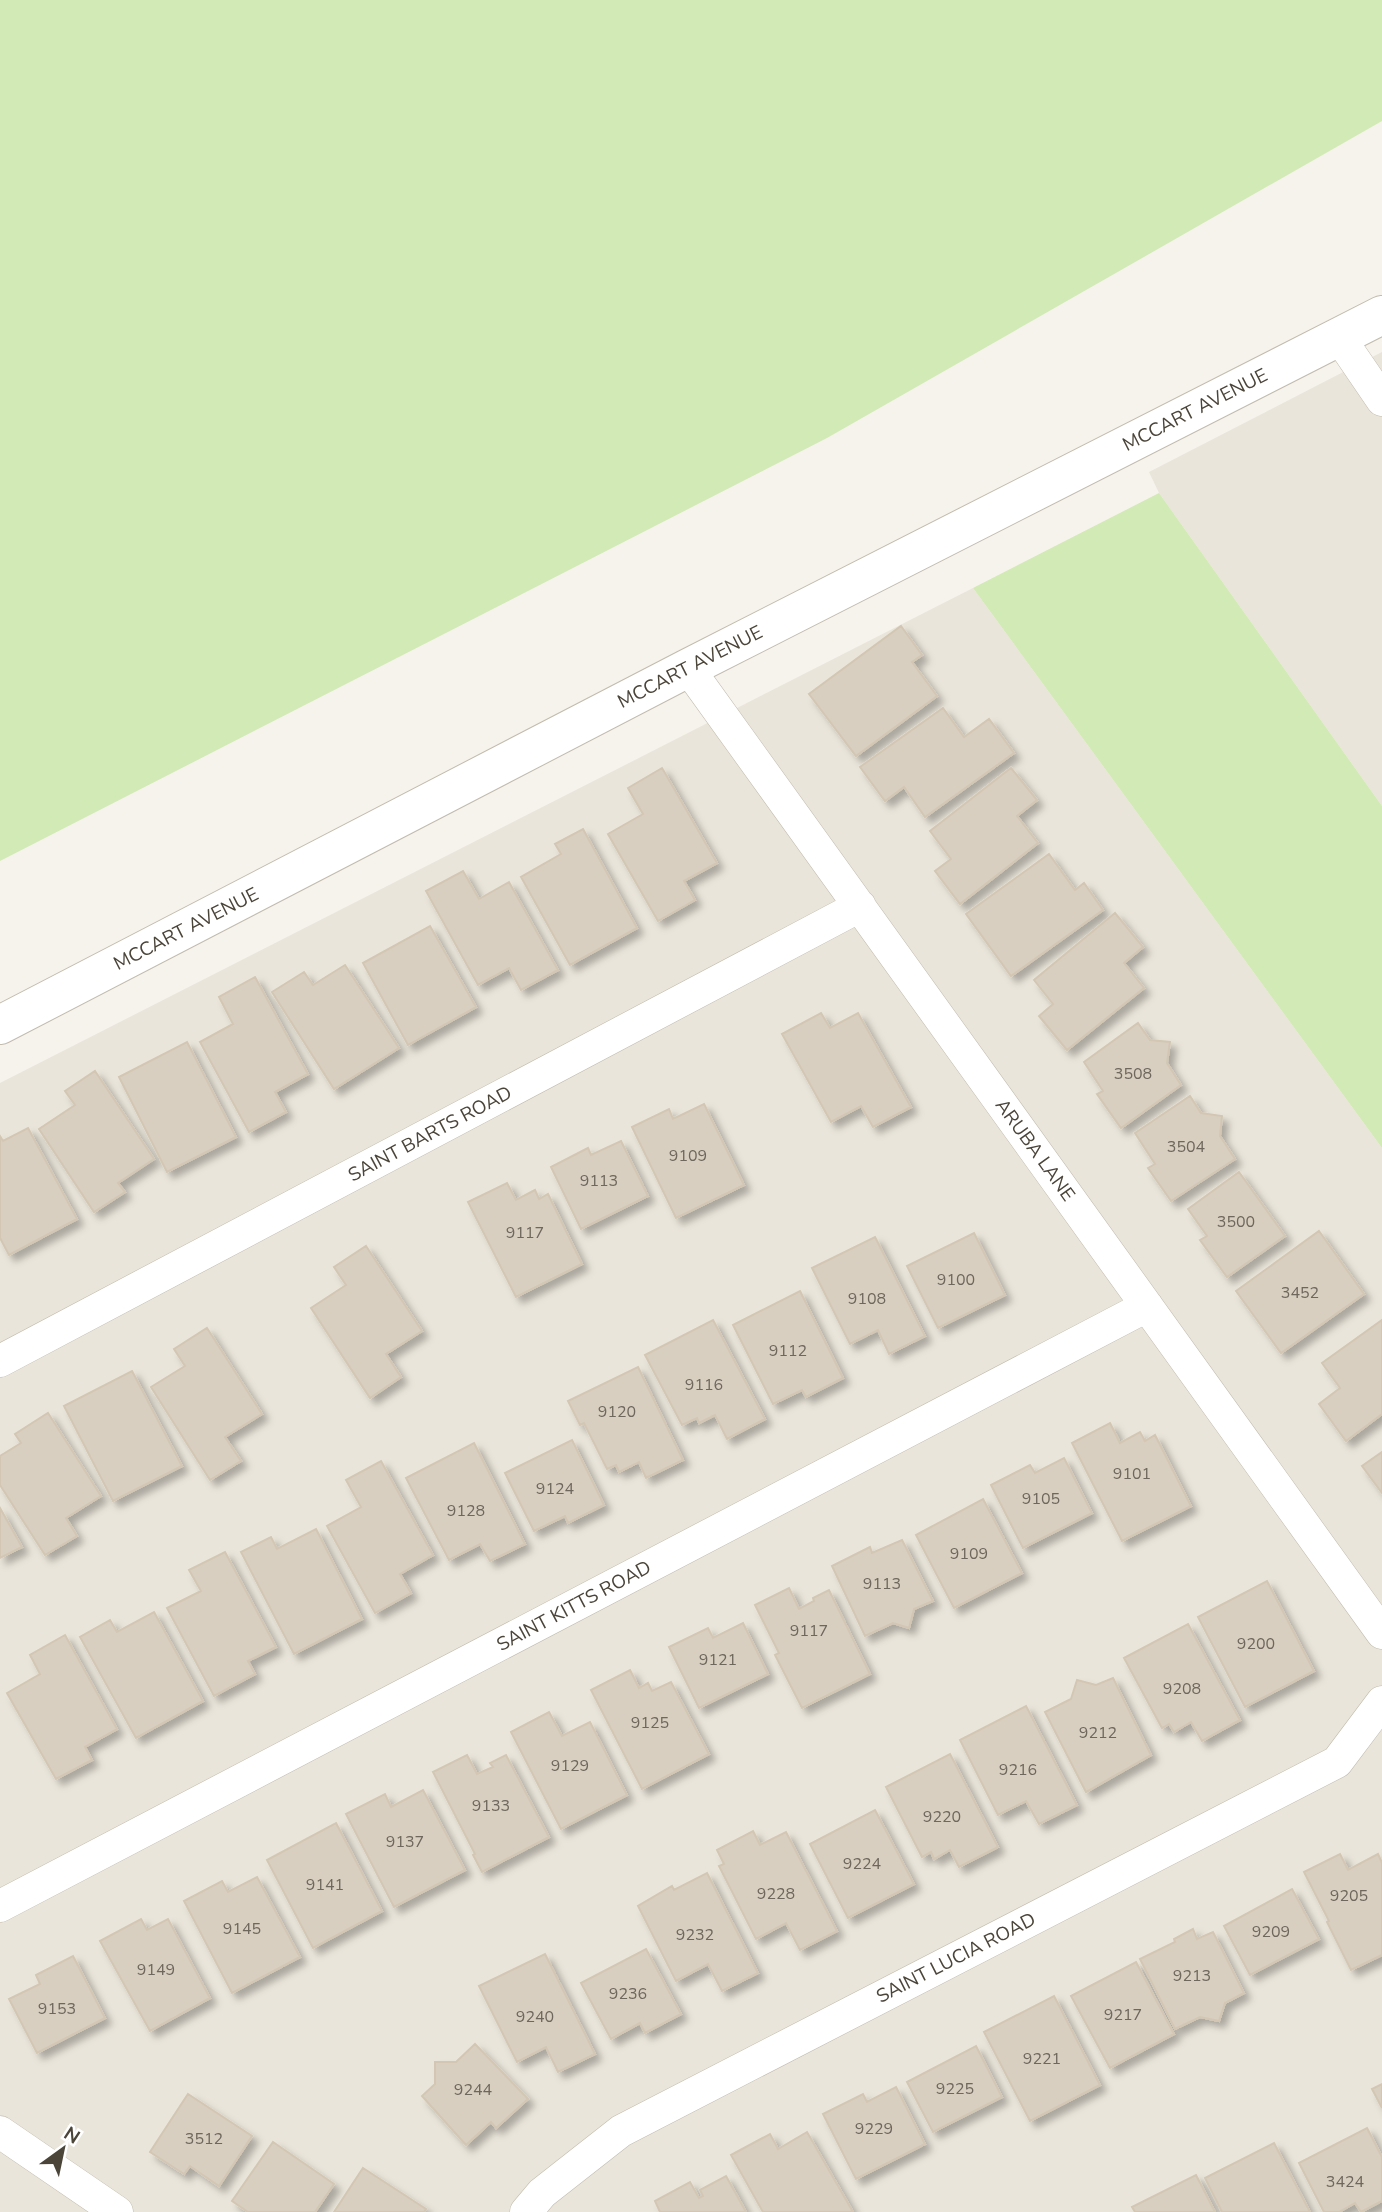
<svg xmlns="http://www.w3.org/2000/svg" width="1382" height="2212" font-family="'Nunito Sans',sans-serif">
<style>
.residential{fill:#eae5da}
.green{fill:#d2eab5}
.building{fill:#d8cfc1;stroke:#d3c7b4;stroke-width:2;filter:url(#shadow)}
.lines{fill:none;stroke-linecap:round;stroke-linejoin:round}
.minor-casing{stroke:#c2bbae;stroke-width:33}
.tertiary-casing{stroke:#c2bbae;stroke-width:40}
.minor{stroke:#fff;stroke-width:32}
.tertiary{stroke:#fff;stroke-width:38}
.labels{text-anchor:middle;dominant-baseline:central;stroke-width:5;stroke-linejoin:round;paint-order:stroke}
.number-label{font-size:16px;fill:#6e675b}
.street-label{font-size:19px;fill:#4b4439;stroke:#fff}
</style>
<defs>
<filter id="shadow"><feDropShadow dx="6" dy="6" stdDeviation="3.5" flood-color="#0004"/></filter>
</defs>
<rect width="100%" height="100%" fill="#f6f3ec"/>
<!-- residential -->
<path class="residential" d="M1382 352V806L1159 493 1149 472Z
M973 588 1382 1148V2212H0V1083Z"/>
<!-- green -->
<path class="green" d="M0 0H1382V121L827 438 0 861Z
M1159 493 1382 806V1148L973 588Z"/>
<!-- building -->
<path class="building" d="M901 626 922 655 912 662 937 696 856 756 809 694Z
M943 708 964 737 989 719 1014 753 925 817 904 787 885 801 860 767Z
M662 768 717 863 684 881 695 900 658 921 608 834 643 814 628 788Z
M1011 768 1037 800 1017 816 1038 843 960 904 935 871 951 859 930 831Z
M583 829 637 928 570 965 521 877 561 854 555 844Z
M1049 854 1075 890 1084 883 1103 910 1011 976 966 914Z
M463 871 479 899 509 882 558 970 521 990 509 968 478 985 426 891Z
M1115 913 1143 947 1124 963 1144 988 1067 1050 1039 1016 1053 1004 1034 980Z
M430 926 476 1007 408 1045 363 963Z
M345 965 399 1048 334 1089 272 992 304 972 313 985Z
M255 977 308 1074 275 1092 286 1112 249 1132 200 1042 233 1024 219 997Z
M821 1013 830 1028 858 1013 911 1107 873 1127 861 1106 831 1122 782 1034Z
M1138 1023 1150 1040 1170 1042 1167 1063 1181 1085 1121 1128 1097 1094 1103 1091 1084 1062Z
M187 1042 236 1137 167 1172 119 1077Z
M95 1071 154 1159 118 1183 125 1192 94 1212 39 1129 75 1105 65 1091Z
M1190 1096 1201 1113 1222 1116 1220 1136 1235 1159 1171 1201 1148 1168 1155 1164 1135 1133Z
M704 1104 744 1185 676 1218 632 1127 669 1109 673 1119Z
M28 1128 77 1219 9 1255 0 1238V1136L3 1141Z
M621 1141 648 1196 581 1229 551 1167 588 1148 591 1155Z
M1239 1172 1285 1236 1227 1277 1200 1240 1207 1236 1188 1209Z
M507 1183 516 1200 535 1190 539 1199 548 1194 582 1264 516 1297 468 1202Z
M1319 1231 1364 1294 1281 1353 1236 1291Z
M974 1233 1005 1295 938 1328 907 1266Z
M875 1237 925 1336 889 1354 878 1330 850 1344 812 1268Z
M366 1246 422 1331 386 1354 401 1377 370 1398 311 1308 346 1285 334 1267Z
M800 1291 843 1378 806 1397 802 1390 773 1404 733 1325Z
M713 1320 765 1419 727 1439 715 1415 699 1423 697 1418 682 1425 645 1355Z
M1382 1320V1414L1346 1441 1319 1404 1340 1388 1322 1363Z
M207 1328 262 1414 225 1437 241 1461 210 1480 151 1387 185 1366 174 1349Z
M638 1367 683 1460 646 1478 639 1462 619 1472 616 1465 607 1469 584 1423 580 1425 568 1401Z
M132 1371 182 1466 113 1501 64 1406Z
M48 1413 101 1496 66 1518 77 1536 45 1555 0 1485V1456L21 1443 15 1434Z
M1110 1423 1120 1443 1140 1432 1145 1441 1155 1435 1191 1506 1122 1541 1072 1443Z
M572 1440 604 1505 568 1523 565 1516 534 1531 505 1473Z
M474 1443 525 1544 490 1561 480 1544 449 1560 406 1478Z
M1382 1452V1493L1362 1466Z
M1064 1458 1092 1513 1023 1548 991 1485 1030 1465 1035 1473Z
M381 1461 433 1555 400 1574 411 1593 375 1613 327 1526 361 1507 346 1480Z
M983 1499 1022 1573 954 1608 916 1535Z
M0 1508 22 1547 0 1558Z
M316 1529 362 1619 294 1654 241 1552 271 1537 277 1549Z
M902 1540 933 1601 914 1609 909 1628 893 1623 865 1636 832 1566 870 1547 872 1553Z
M225 1552 276 1647 248 1661 255 1674 214 1696 167 1608 201 1591 189 1570Z
M1267 1581 1314 1671 1245 1707 1198 1617Z
M789 1588 799 1609 814 1601 813 1598 829 1590 870 1674 802 1708 775 1655 779 1653 755 1605Z
M154 1612 203 1701 136 1738 80 1637 110 1620 117 1632Z
M743 1623 768 1674 699 1708 669 1647 708 1628 713 1638Z
M1188 1624 1240 1720 1202 1741 1191 1722 1174 1732 1169 1724 1162 1728 1124 1658Z
M65 1635 117 1729 85 1747 92 1760 56 1779 7 1693 40 1674 30 1655Z
M630 1670 639 1688 648 1683 652 1691 671 1682 709 1754 642 1789 591 1690Z
M1113 1678 1151 1755 1086 1792 1045 1712 1071 1699 1077 1680 1096 1685Z
M1026 1706 1077 1805 1039 1824 1026 1801 998 1815 960 1740Z
M549 1712 562 1736 590 1722 627 1795 561 1829 511 1732Z
M950 1754 998 1847 959 1867 950 1850 934 1859 931 1852 922 1857 886 1787Z
M467 1755 477 1774 493 1767 490 1763 506 1755 549 1837 482 1872 473 1855 475 1854 433 1772Z
M423 1790 465 1870 394 1907 346 1814 385 1794 391 1807Z
M875 1810 914 1884 848 1918 810 1844Z
M336 1823 382 1911 313 1948 267 1860Z
M753 1831 760 1845 786 1832 837 1931 800 1950 786 1923 756 1939 719 1866 724 1864 717 1850Z
M1340 1854 1348 1870 1378 1854 1382 1863V1955L1351 1970 1327 1922 1329 1921 1304 1872Z
M707 1873 758 1973 722 1991 708 1964 676 1981 638 1906 672 1886 674 1890Z
M257 1877 300 1957 232 1993 184 1901 222 1881 228 1892Z
M1292 1889 1319 1939 1250 1975 1224 1926Z
M141 1919 147 1930 168 1919 210 1998 150 2031 100 1941Z
M1193 1929 1197 1939 1213 1932 1244 1993 1225 2003 1219 2021 1200 2017 1175 2029 1140 1959 1175 1942 1174 1939Z
M646 1949 681 2014 645 2033 640 2023 611 2039 581 1983Z
M545 1954 595 2054 558 2072 546 2047 517 2062 479 1986Z
M73 1956 105 2018 37 2053 9 1999 40 1984 36 1975Z
M1136 1962 1174 2034 1110 2068 1071 1996Z
M1054 1996 1100 2085 1030 2121 984 2032Z
M475 2044 528 2099 496 2128 491 2122 466 2145 422 2096 435 2084V2062H456Z
M976 2046 1002 2097 933 2132 907 2082Z
M1382 2084V2108L1372 2089Z
M896 2087 925 2144 856 2179 823 2114 863 2094 867 2102Z
M188 2094 252 2136 219 2186 190 2166 184 2174 150 2152Z
M1367 2128 1382 2157V2201L1361 2212 1355 2203 1339 2212H1324L1299 2163Z
M807 2132 853 2212H763L731 2155 770 2134 778 2149Z
M273 2142 334 2184 315 2212H248L232 2201Z
M1274 2143 1310 2212H1222L1205 2178Z
M363 2168 426 2209 424 2212H334Z
M1196 2175 1215 2212H1135L1132 2207Z
M726 2176 746 2212H660L655 2201 690 2182 699 2198 703 2196 700 2190Z"/>
<g class="lines">
<!-- minor casing -->
<g class="minor-casing">
<path id="minor" d="M1339 337 1382 400
M688 668 1382 1633
M0 1361 860 906
M0 1906 1147 1306
M0 2132 117 2212
M526 2212 542 2193 621 2131 1337 1762 1382 1702"/>
</g>
<!-- tertiary casing -->
<g class="tertiary-casing">
<path id="tertiary" d="M0 1025 688 668 1382 315"/>
</g>
<!-- minor -->
<use href="#minor" class="minor"/>
<!-- tertiary -->
<use href="#tertiary" class="tertiary"/>
</g>
<g class="labels">
<!-- number labels -->
<g class="number-label">
<text x="1133" y="1074">3508</text>
<text x="1186" y="1147">3504</text>
<text x="688" y="1156">9109</text>
<text x="599" y="1181">9113</text>
<text x="1236" y="1222">3500</text>
<text x="525" y="1233">9117</text>
<text x="956" y="1280">9100</text>
<text x="1300" y="1293">3452</text>
<text x="867" y="1299">9108</text>
<text x="788" y="1351">9112</text>
<text x="704" y="1385">9116</text>
<text x="617" y="1412">9120</text>
<text x="1132" y="1474">9101</text>
<text x="555" y="1489">9124</text>
<text x="1041" y="1499">9105</text>
<text x="466" y="1511">9128</text>
<text x="969" y="1554">9109</text>
<text x="882" y="1584">9113</text>
<text x="809" y="1631">9117</text>
<text x="1256" y="1644">9200</text>
<text x="718" y="1660">9121</text>
<text x="1182" y="1689">9208</text>
<text x="650" y="1723">9125</text>
<text x="1098" y="1733">9212</text>
<text x="570" y="1766">9129</text>
<text x="1018" y="1770">9216</text>
<text x="491" y="1806">9133</text>
<text x="942" y="1817">9220</text>
<text x="405" y="1842">9137</text>
<text x="862" y="1864">9224</text>
<text x="325" y="1885">9141</text>
<text x="776" y="1894">9228</text>
<text x="1349" y="1896">9205</text>
<text x="242" y="1929">9145</text>
<text x="1271" y="1932">9209</text>
<text x="695" y="1935">9232</text>
<text x="156" y="1970">9149</text>
<text x="1192" y="1976">9213</text>
<text x="628" y="1994">9236</text>
<text x="57" y="2009">9153</text>
<text x="1123" y="2015">9217</text>
<text x="535" y="2017">9240</text>
<text x="1042" y="2059">9221</text>
<text x="955" y="2089">9225</text>
<text x="473" y="2090">9244</text>
<text x="874" y="2129">9229</text>
<text x="204" y="2139">3512</text>
<text x="1345" y="2182">3424</text>
</g>
<!-- street labels -->
<g class="street-label">
<text transform="translate(1195 410) rotate(-27)">MCCART AVENUE</text>
<text transform="translate(690 667) rotate(-27)">MCCART AVENUE</text>
<text transform="translate(186 929) rotate(-27)">MCCART AVENUE</text>
<text transform="translate(430 1134) rotate(-28)">SAINT BARTS ROAD</text>
<text transform="translate(1035 1150) rotate(54)">ARUBA LANE</text>
<text transform="translate(574 1606) rotate(-28)">SAINT KITTS ROAD</text>
<text transform="translate(956 1958) rotate(-27)">SAINT LUCIA ROAD</text>
</g>
</g>
<!-- north arrow -->
<g transform="translate(63 2149) rotate(33)" stroke="#ffffff" stroke-width="5" paint-order="stroke">
<path d="M0-5L12 26L0 18L-12 26Z" fill="#4b4439"/>
<text y="-10" font-size="19" font-weight="bold" text-anchor="middle" fill="#4b4439">N</text>
</g>
</svg>
